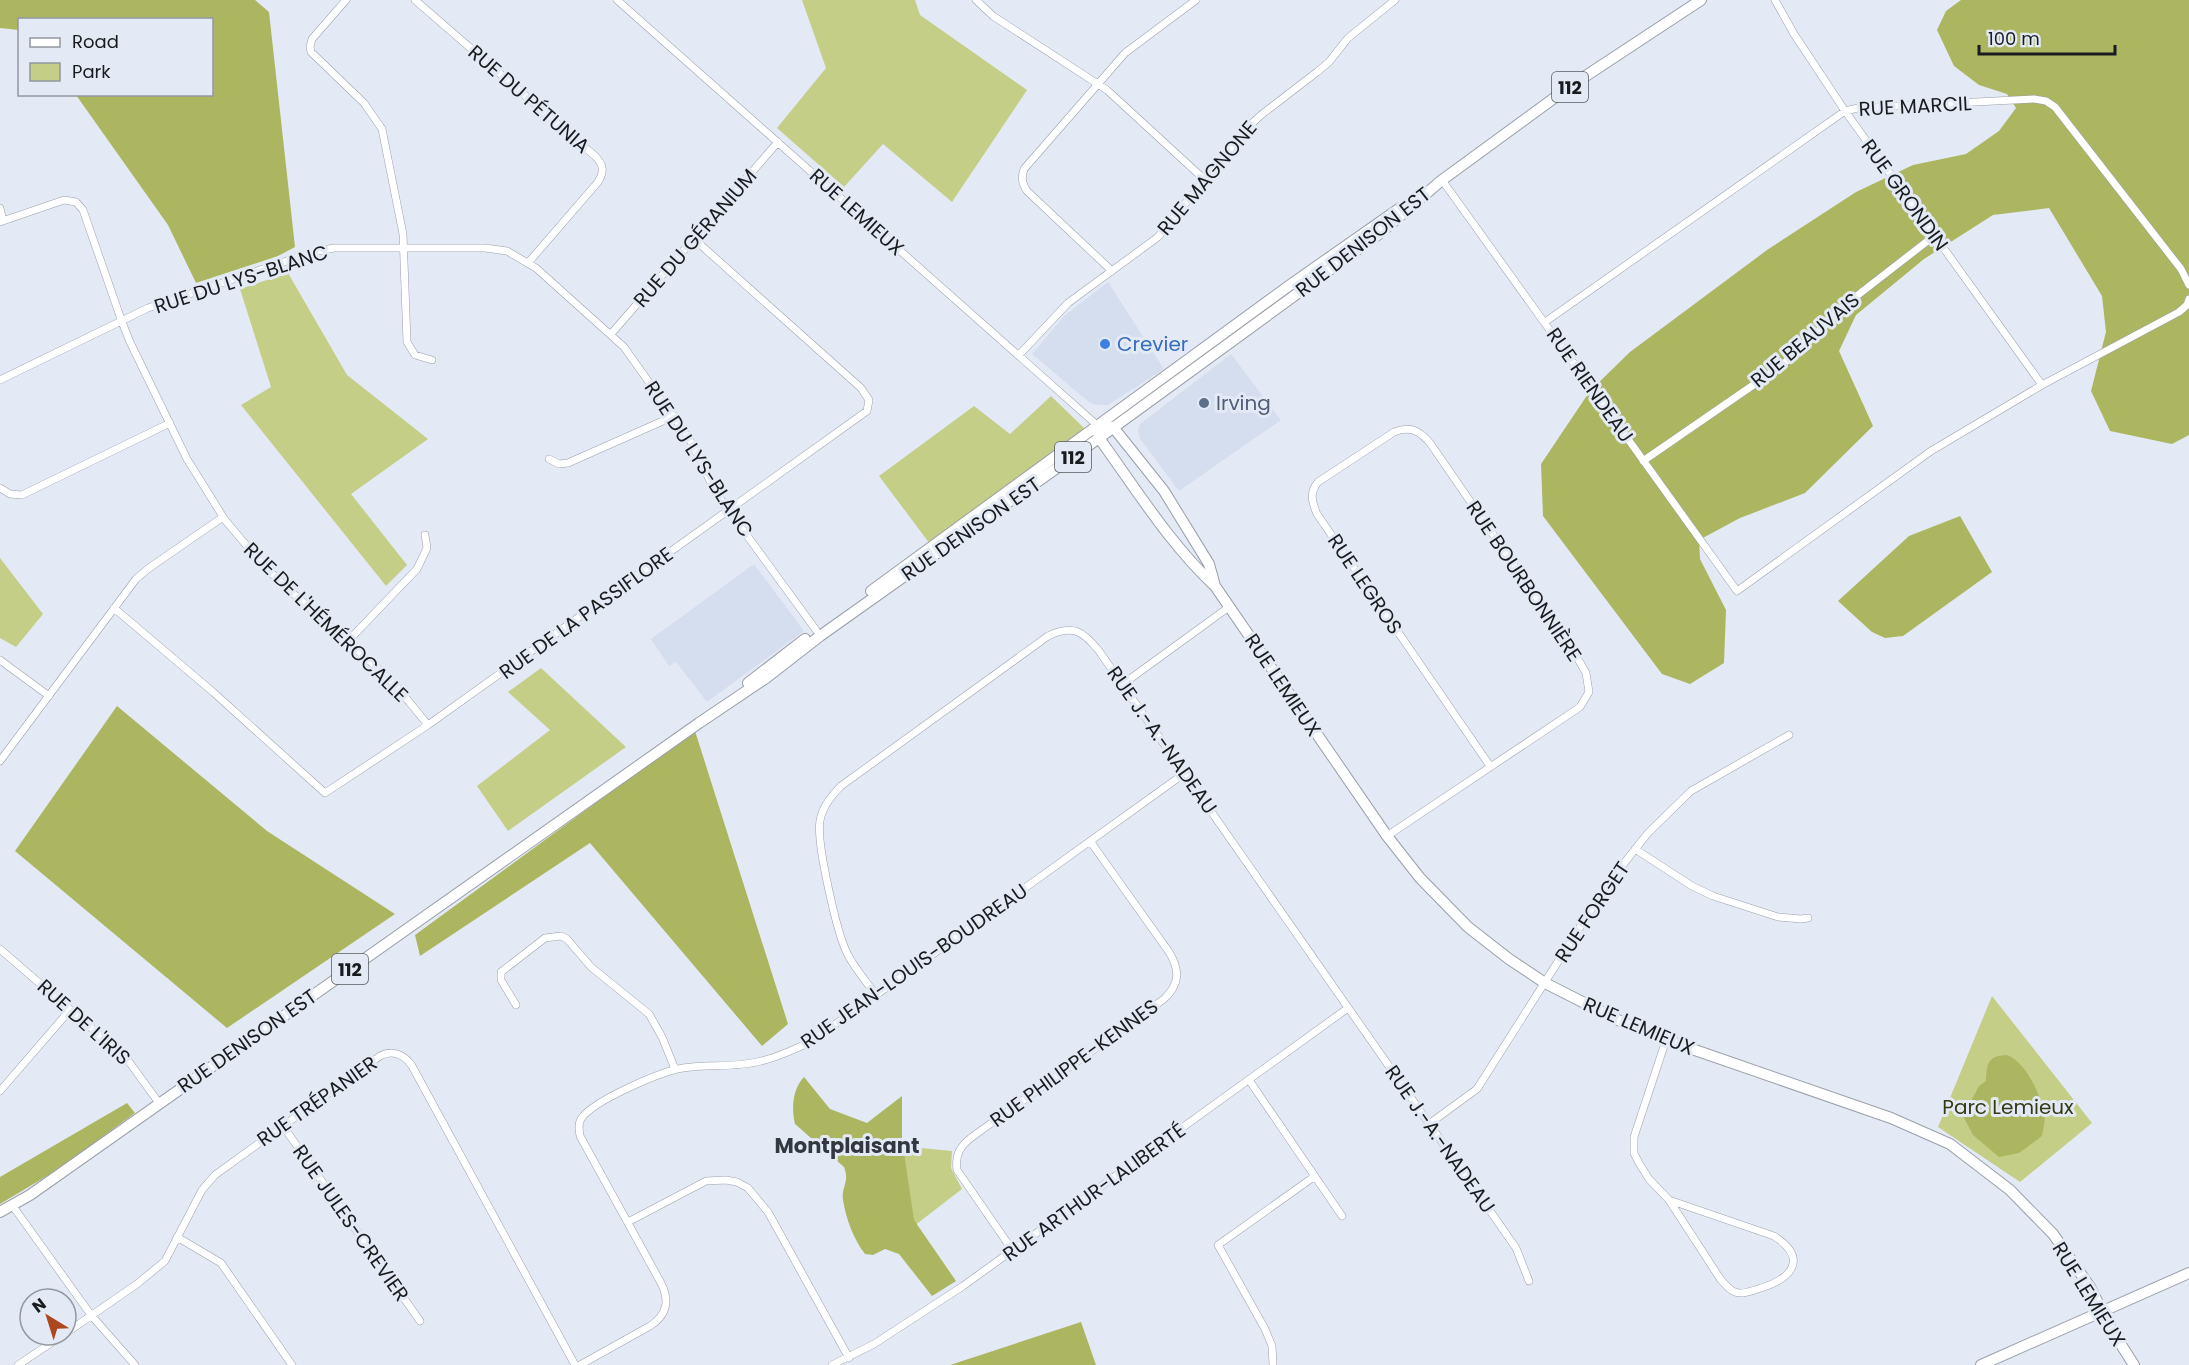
<svg xmlns="http://www.w3.org/2000/svg" width="2189" height="1365" font-family="Poppins,sans-serif">
<style>
.built{fill:#d5deef}
.green{fill:#c5ce86}
.forest{fill:#acb660}
.lines{fill:none;stroke-linecap:round;stroke-linejoin:round}
.street-casing{stroke:#9a9fa9;stroke-width:8}
.secondary-casing{stroke:#9a9fa9;stroke-width:12}
.primary-casing{stroke:#9a9fa9;stroke-width:12}
.street{stroke:#fff;stroke-width:7}
.secondary{stroke:#fff;stroke-width:10}
.primary{stroke:#fff;stroke-width:10}
.shop-dot{fill:#3f7fe0;stroke:#e4eaf5;stroke-width:2}
.service-dot{fill:#5c6f8a;stroke:#e4eaf5;stroke-width:2}
.labels{text-anchor:middle;dominant-baseline:central;stroke-width:6;stroke-linejoin:round;paint-order:stroke}
.shield{fill:#e4eaf5;stroke:#56595f;stroke-width:1.5}
.shield-label{font-size:18px;font-weight:bold;fill:#191b1f}
.street-label{font-size:20px;fill:#191b1f;stroke:#e4eaf5}
.shop-label{font-size:20px;fill:#366cbe;stroke:#e4eaf5;text-anchor:start}
.service-label{font-size:20px;fill:#4e5e75;stroke:#e4eaf5;text-anchor:start}
.park-label{font-size:20px;fill:#353914;stroke:#e4eaf5}
.neighbourhood-label{font-size:21px;font-weight:bold;fill:#333840;stroke:#e4eaf5}
</style>
<rect width="100%" height="100%" fill="#e4eaf5"/>
<!-- built -->
<path class="built" d="M1108 282 1164 369 1108 405H1097L1090 403 1032 354 1064 316Z
M1231 354 1281 420 1179 491 1140 439 1138 431 1140 424Z
M754 564 804 631 707 702 676 662 669 666 651 639Z"/>
<!-- green -->
<path class="green" d="M802 0H915L920 15 1027 90 952 202 883 144 844 187 777 128 826 68Z
M288 273 347 375 428 439 351 494 407 565 386 586 241 405 271 387 240 289Z
M1051 396 1085 429 930 544 879 476 974 406 1010 434Z
M0 558 43 614 16 647 0 638Z
M541 668 626 747 508 831 477 786 550 730 508 692Z
M1992 996 2092 1123 2020 1182 1938 1127Z
M837 1140 952 1151 951 1168 962 1189 905 1233Z"/>
<!-- forest -->
<path class="forest" d="M0 0H255L269 12 295 247 278 256 196 283 168 225 76 95 212 94V20H20L19 30 0 28Z
M1961 0H2189V435L2172 444 2110 431 2091 391 2106 332 2102 296 2049 208 1993 215 1924 259 1856 315 1839 351 1873 426 1805 493 1740 518 1699 540 1700 559 1726 610 1724 663 1690 684 1662 674 1543 516 1541 464 1590 391 1630 352 1767 250 1856 192 1913 165 1966 154 1999 131 2016 108 2007 94 1979 85 1954 66 1937 30 1946 11Z
M1960 516 1992 572 1903 636 1885 638 1872 632 1838 601 1909 536Z
M766 678 695 731 788 1024 762 1046 590 843 420 956 415 935Z
M117 706 267 831 395 914 227 1028 15 851Z
M2007 1055C2026 1062 2040 1094 2044 1113 2046 1120 2043 1129 2042 1136L2019 1153 1999 1157 1973 1135 1963 1116 1979 1086 1986 1081C1987 1064 1987 1056 2007 1055Z
M804 1077 830 1109 867 1123 902 1096V1139L914 1220 956 1281 932 1296 899 1254 885 1249 873 1255 865 1254C854 1240 846 1219 843 1200 841 1186 850 1183 844 1167L795 1124C791 1108 793 1088 804 1077Z
M127 1103 135 1113 57 1170 0 1204V1177Z
M1081 1322 1096 1365H950Z"/>
<g class="lines">
<!-- street casing -->
<g class="street-casing">
<path id="street" d="M346 0 312 39 310 47 311 52 364 103 382 129 403 234 407 342 415 355 432 360
M415 0 595 156C603 164 605 171 598 182L528 263
M617 0 1097 425
M976 0 993 16 1107 90 1205 180
M1775 0 1794 34 1845 111 2042 385
M1442 180 1737 591 1931 451 2042 385 2179 312 2187 305 2189 299
M0 208 3 221
M0 222 64 200 76 202 83 210 122 322 130 342 187 459 225 520 264 566 286 587 375 666 397 687 428 725
M1112 271 1027 191C1022 183 1021 178 1024 169L1125 53 1196 0
M1545 322 1845 111 1858 108 2034 99 2046 101 2055 107 2181 269 2189 285
M611 334 778 142
M1019 355 1068 303 1158 237 1247 128 1261 115 1317 72 1329 62 1348 38 1395 0
M0 380 148 308 313 252 334 248H485L507 251 536 268 624 347 690 440 716 493 816 630
M549 459 559 464 568 463 674 416
M1643 461 1778 368 1799 351 1845 305 1934 236
M0 488 10 494 22 495 170 423
M114 608 213 692 325 793 428 725 867 411 869 400 861 388 694 239
M348 641 417 569 427 548 425 535
M0 660 49 696
M1123 684 1229 607
M0 761 136 579 149 568 223 517
M1387 836 1580 707 1589 692 1586 673 1574 652 1430 443C1419 430 1410 426 1394 432L1318 482C1309 493 1312 502 1317 514L1490 766
M1635 849 1692 886 1713 896 1778 917 1801 919 1808 918
M0 949 127 1059 159 1103
M876 995C867 982 854 968 847 953 837 933 816 842 820 821 822 807 831 796 841 786L1048 636C1073 624 1083 631 1099 651L1516 1248 1529 1281
M516 1005 501 980V972L545 938 561 936 567 939 591 967 649 1014 662 1037 675 1069
M1666 1040 1634 1137V1153L1639 1163 1649 1179 1669 1200 1721 1280C1725 1284 1729 1290 1735 1292 1742 1295 1751 1291 1758 1289 1792 1279 1809 1259 1774 1236L1669 1200
M1249 1080 1342 1216
M0 1091 70 1010
M1429 1124 1477 1089 1606 886 1648 833 1691 791 1789 735
M283 1126 420 1321
M12 1205 91 1315 135 1365
M628 1222 706 1181 726 1180 737 1182 748 1188 768 1212 849 1358
M177 1237 221 1263 292 1365
M1013 1251 957 1170C955 1155 960 1146 972 1137L1164 999C1180 984 1180 970 1169 952L1090 841
M66 1333 137 1284 165 1261 202 1190 215 1175 380 1056C392 1049 405 1055 412 1066L575 1365
M1273 1364 1272 1346 1265 1329 1218 1245 1315 1176
M18 1365 63 1335
M580 1365 650 1326C667 1315 670 1301 661 1283L580 1136C579 1130 578 1124 581 1119 592 1101 662 1071 683 1068 709 1064 735 1068 761 1061 779 1057 795 1049 812 1041L1185 773
M832 1365 874 1344 963 1286 1348 1008"/>
</g>
<!-- secondary casing -->
<g class="secondary-casing">
<path id="secondary" d="M1215 586 1209 564 1164 491 1113 427 1097 425 1099 438C1136 489 1169 543 1215 586L1387 836 1420 878 1468 927 1509 959 1545 983 1620 1021 1666 1040 1891 1118 1950 1144 2010 1190 2053 1234 2090 1287 2111 1329 2134 1365
M1981 1365 2189 1273"/>
</g>
<!-- primary casing -->
<g class="primary-casing">
<path id="primary" d="M1438 183 1572 85 1701 0
M871 591 1290 285 1400 208
M748 683 805 639
M0 1212 30 1195 699 723 766 678 820 636 1099 438 1379 234 1442 180"/>
</g>
<!-- street -->
<use href="#street" class="street"/>
<!-- secondary -->
<use href="#secondary" class="secondary"/>
<!-- primary -->
<use href="#primary" class="primary"/>
</g>
<!-- markers -->
<circle class="shop-dot" cx="1105" cy="344" r="6"/>
<circle class="service-dot" cx="1204" cy="403" r="6"/>
<g class="labels">
<!-- shield labels -->
<g class="shield">
<rect x="1552" y="72" width="36" height="30" rx="4.5"/>
<rect x="1055" y="442" width="36" height="30" rx="4.5"/>
<rect x="332" y="954" width="36" height="30" rx="4.5"/>
</g>
<g class="shield-label">
<text x="1570" y="87">112</text>
<text x="1073" y="457">112</text>
<text x="350" y="969">112</text>
</g>
<!-- street labels -->
<g class="street-label">
<text transform="translate(529 99) rotate(41)">RUE DU PÉTUNIA</text>
<text transform="translate(1915 106) rotate(-3)">RUE MARCIL</text>
<text transform="translate(1207 178) rotate(-50)">RUE MAGNONE</text>
<text transform="translate(1905 195) rotate(54)">RUE GRONDIN</text>
<text transform="translate(857 212) rotate(42)">RUE LEMIEUX</text>
<text transform="translate(695 238) rotate(-49)">RUE DU GÉRANIUM</text>
<text transform="translate(1363 242) rotate(-38)">RUE DENISON EST</text>
<text transform="translate(241 279) rotate(-18)">RUE DU LYS-BLANC</text>
<text transform="translate(1805 340) rotate(-40)">RUE BEAUVAIS</text>
<text transform="translate(1590 385) rotate(55)">RUE RIENDEAU</text>
<text transform="translate(699 459) rotate(57)">RUE DU LYS-BLANC</text>
<text transform="translate(971 529) rotate(-35)">RUE DENISON EST</text>
<text transform="translate(1524 581) rotate(56)">RUE BOURBONNIÈRE</text>
<text transform="translate(1365 584) rotate(56)">RUE LEGROS</text>
<text transform="translate(586 613) rotate(-36)">RUE DE LA PASSIFLORE</text>
<text transform="translate(326 622) rotate(44)">RUE DE L'HÉMÉROCALLE</text>
<text transform="translate(1283 685) rotate(56)">RUE LEMIEUX</text>
<text transform="translate(1162 740) rotate(55)">RUE J.-A.-NADEAU</text>
<text transform="translate(1592 912) rotate(-56)">RUE FORGET</text>
<text transform="translate(914 966) rotate(-35)">RUE JEAN-LOUIS-BOUDREAU</text>
<text transform="translate(84 1022) rotate(42)">RUE DE L'IRIS</text>
<text transform="translate(1639 1026) rotate(23)">RUE LEMIEUX</text>
<text transform="translate(247 1041) rotate(-35)">RUE DENISON EST</text>
<text transform="translate(1074 1063) rotate(-36)">RUE PHILIPPE-KENNES</text>
<text transform="translate(317 1101) rotate(-35)">RUE TRÉPANIER</text>
<text transform="translate(1440 1139) rotate(55)">RUE J.-A.-NADEAU</text>
<text transform="translate(1094 1192) rotate(-36)">RUE ARTHUR-LALIBERTÉ</text>
<text transform="translate(351 1223) rotate(55)">RUE JULES-CREVIER</text>
<text transform="translate(2089 1294) rotate(58)">RUE LEMIEUX</text>
</g>
<!-- shop labels -->
<g class="shop-label">
<text x="1117" y="344">Crevier</text>
</g>
<!-- service labels -->
<g class="service-label">
<text x="1216" y="403">Irving</text>
</g>
<!-- park labels -->
<g class="park-label">
<text x="2008" y="1107">Parc Lemieux</text>
</g>
<!-- neighbourhood labels -->
<g class="neighbourhood-label">
<text x="847" y="1145">Montplaisant</text>
</g>
</g>
<!-- legend -->
<rect x="18" y="18" width="195" height="78" fill="#e4eaf5" stroke="#93979f" stroke-width="1.5"/>
<rect x="30" y="38" width="30" height="9" fill="#ffffff" stroke="#93979f" stroke-width="1.5"/>
<text x="72" y="48" font-size="18" fill="#191b1f">Road</text>
<rect x="30" y="63" width="30" height="18" fill="#c5ce86" stroke="#93979f" stroke-width="1.5"/>
<text x="72" y="78" font-size="18" fill="#191b1f">Park</text>
<!-- north arrow -->
<g transform="translate(48 1317) rotate(322)"><circle r="28" fill="#e4eaf5" stroke="#93979f" stroke-width="1.5"/>
<path d="M0-4.5L10 22L0 15L-10 22Z" fill="#ad471d"/>
<text y="-9" font-size="16" font-weight="bold" text-anchor="middle" fill="#191b1f">N</text>
</g>
<!-- scale -->
<path d="M1979 45v9h136v-9" fill="none" stroke="#191b1f" stroke-width="3"/>
<text x="1988" y="45" font-size="18" fill="#191b1f" stroke="#e4eaf5" stroke-width="4.5" paint-order="stroke">100 m</text>
</svg>
